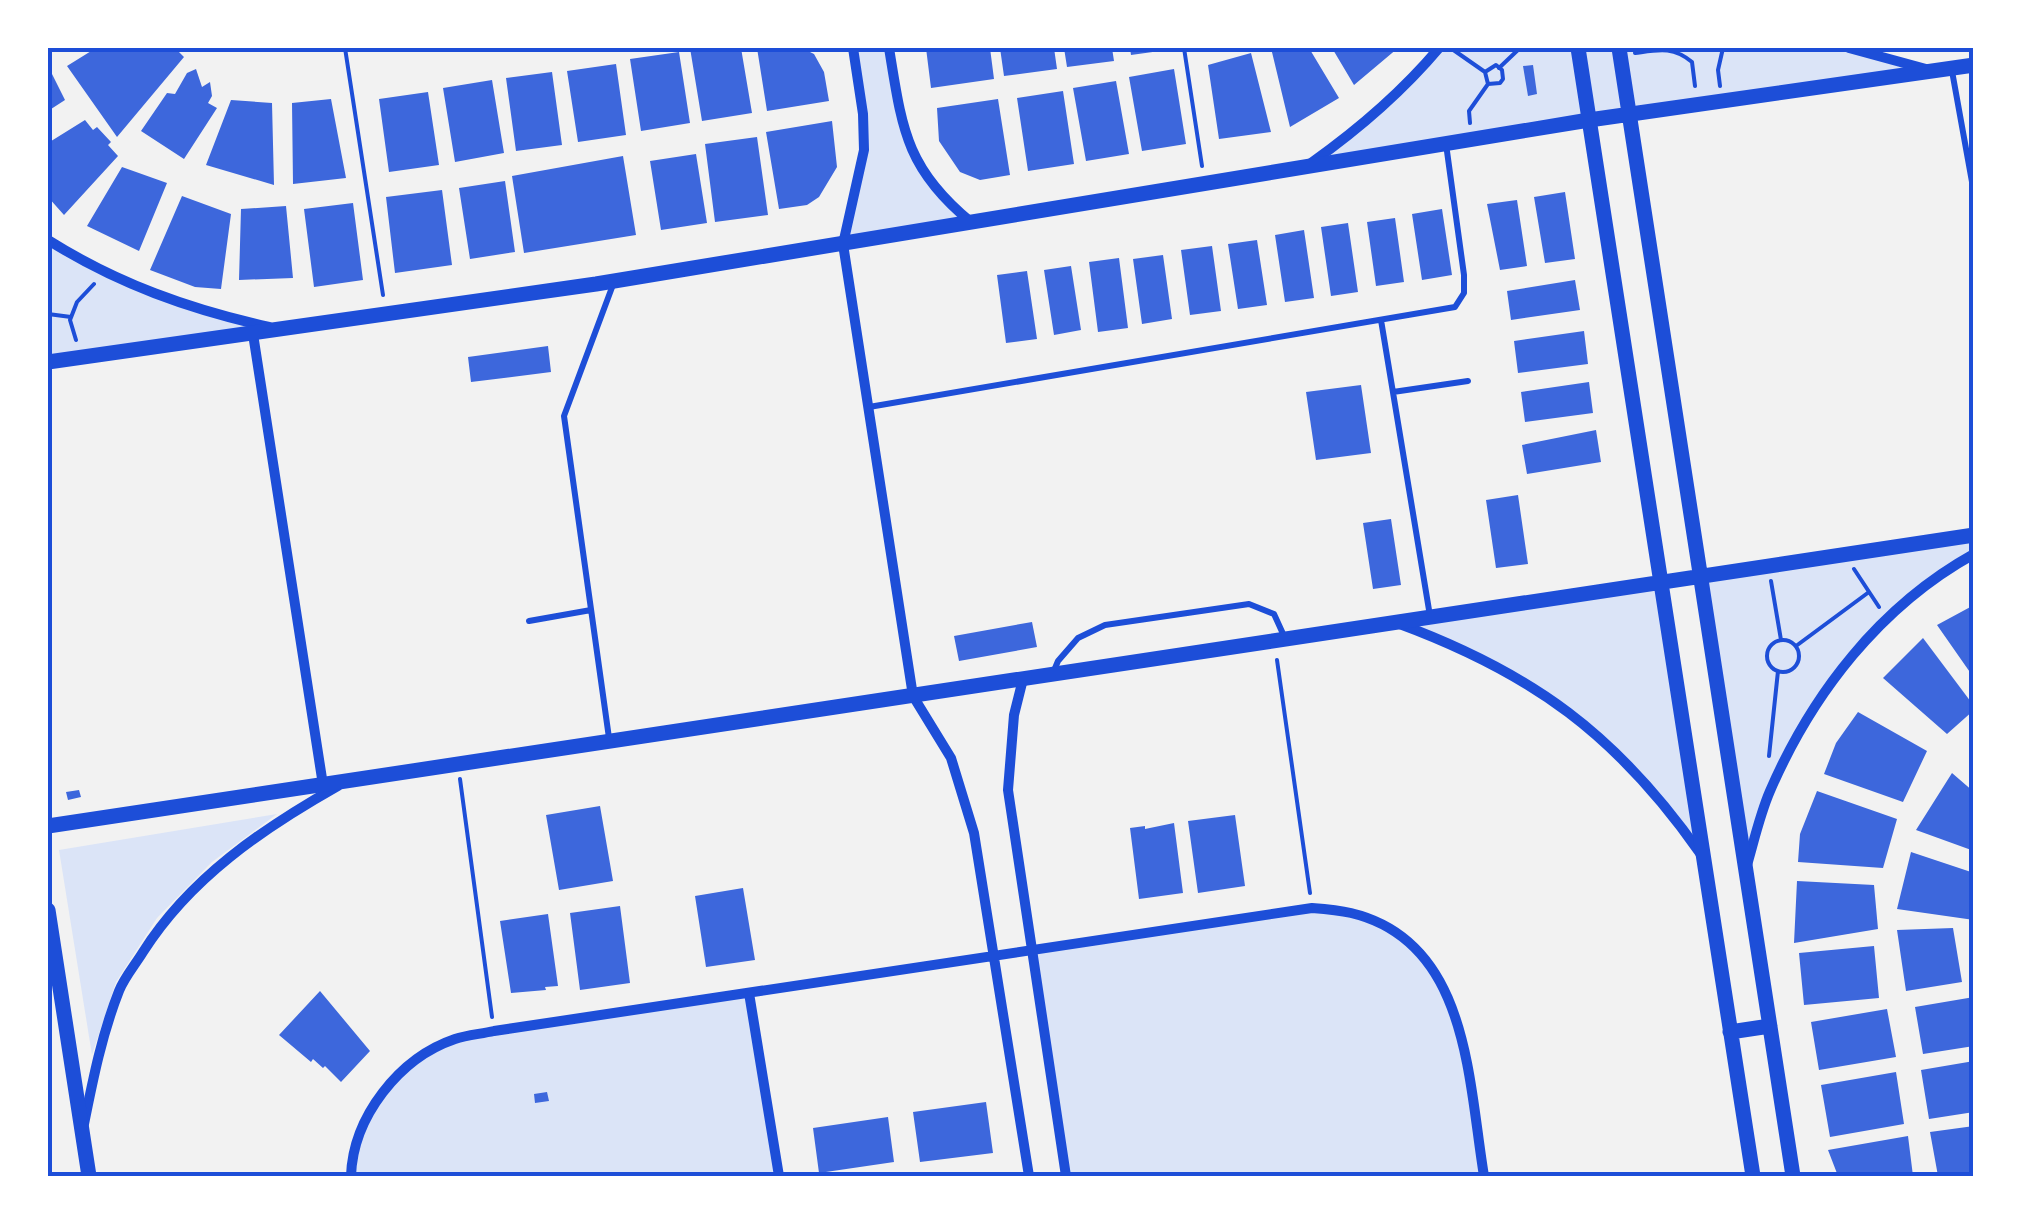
<svg xmlns="http://www.w3.org/2000/svg" width="2021" height="1224" font-family="'Public Sans',sans-serif">
<style>
.green{fill:#dbe4f7}
.building{fill:#3d67dc}
.lines{fill:none;stroke-linecap:round;stroke-linejoin:round}
.path{stroke:#1d4ed8;stroke-width:4}
.service{stroke:#1d4ed8;stroke-width:6}
.minor{stroke:#1d4ed8;stroke-width:10}
.tertiary{stroke:#1d4ed8;stroke-width:15}
.neatline{fill:none;stroke:#1d4ed8;stroke-width:4}
</style>
<rect width="100%" height="100%" fill="#f2f2f2"/>
<!-- green -->
<path class="green" d="M853 48H889L899 108 923 173 971 222 843 244 864 150Z
M1440 48H1849L1931 71 1307 166 1363 127Z
M48 240 156 295 285 330 48 362Z
M1973 534V554L1896 610 1844 664 1769 794 1747 866 1701 577Z
M1661 583 1703 859 1621 756 1517 676 1396 623Z
M277 814 212 862 157 918 116 982 92 1055 59 850Z
M1312 908 1353 913 1393 931 1425 958 1449 995 1484 1176H1066L1031 950Z
M749 993 779 1175 351 1176 364 1123 416 1059 453 1040Z"/>
<!-- building -->
<path class="building" d="M96 48H175L184 57 117 137 67 66Z
M690 48H741L752 113 702 121Z
M757 48H802L814 54 824 72 829 101 767 111Z
M926 48H990L994 79 931 88Z
M1000 48H1054L1057 69 1004 76Z
M1064 48H1112L1114 61 1067 67Z
M1130 48H1166L1167 50 1131 55Z
M1271 48H1309L1339 98 1290 127Z
M1332 48H1398L1354 85Z
M679 52 690 123 641 131 630 59Z
M1251 53 1271 132 1219 139 1208 65Z
M616 64 626 135 578 142 567 71Z
M1533 65 1537 94 1528 96 1523 66Z
M48 66 65 100 48 111Z
M196 69 202 87 210 82 212 96 208 103 217 108 184 159 141 131 167 93 175 94 187 73Z
M1174 69 1186 144 1142 151 1129 77Z
M552 72 562 145 516 151 506 78Z
M492 80 504 153 455 162 443 88Z
M1116 81 1129 154 1086 161 1073 88Z
M1063 91 1074 164 1028 171 1017 98Z
M428 92 439 165 389 172 379 99Z
M331 99 346 178 293 184 292 103Z
M998 99 1010 175 980 180 960 172 939 141 937 108Z
M231 100 272 103 274 185 206 165Z
M85 120 93 130 97 127 111 142 108 145 118 156 64 215 48 197V143Z
M832 121 837 167 819 197 807 205 779 209 766 132Z
M757 137 768 215 715 222 705 144Z
M696 154 707 223 661 230 650 161Z
M623 156 636 235 524 253 512 176Z
M122 167 167 183 139 251 87 226Z
M505 181 515 252 470 259 459 188Z
M442 190 452 265 395 273 386 197Z
M1565 192 1575 259 1545 263 1534 197Z
M182 196 231 214 221 289 195 287 150 270Z
M1517 200 1527 266 1500 270 1487 204Z
M353 203 363 280 314 287 304 209Z
M286 206 293 278 239 280 241 209Z
M1442 209 1452 275 1422 280 1412 214Z
M1395 218 1404 282 1376 286 1367 222Z
M1348 223 1358 292 1331 296 1321 227Z
M1304 230 1314 298 1285 302 1275 235Z
M1257 240 1267 305 1238 309 1228 244Z
M1212 246 1221 311 1190 315 1181 250Z
M1163 255 1172 319 1142 324 1133 259Z
M1119 258 1128 328 1098 332 1089 262Z
M1071 266 1081 330 1054 335 1044 270Z
M1027 271 1037 339 1006 343 997 275Z
M1575 280 1580 310 1511 320 1507 291Z
M1584 331 1588 364 1518 373 1514 341Z
M548 346 551 372 471 382 468 357Z
M1589 382 1593 413 1525 422 1521 392Z
M1361 385 1371 453 1316 460 1306 392Z
M1596 430 1601 462 1527 474 1522 445Z
M1518 495 1528 564 1496 568 1486 500Z
M1391 519 1401 585 1373 589 1363 523Z
M1974 605V678L1937 625Z
M1032 622 1037 647 959 661 954 636Z
M1923 638 1974 706V710L1947 734 1883 678Z
M1858 712 1927 751 1903 802 1824 774 1836 743Z
M1952 773 1974 792V851L1916 830Z
M79 790 81 797 68 800 66 792Z
M1817 791 1897 819 1883 868 1798 862 1800 834Z
M600 806 613 881 559 890 546 815Z
M1235 815 1245 886 1198 893 1188 821Z
M1174 823 1183 893 1139 899 1130 828 1145 826V829Z
M1911 852 1974 873V920L1897 909Z
M1797 881 1874 885 1878 929 1794 943Z
M743 888 755 960 706 967 695 896Z
M620 906 630 983 580 990 570 913Z
M548 914 558 986 545 987 546 990 511 993 500 921Z
M1953 928 1962 982 1906 991 1897 930Z
M1874 946 1879 998 1804 1005 1799 953Z
M320 991 370 1051 341 1082 325 1066 323 1068 313 1059 311 1062 279 1035Z
M1974 997V1046L1923 1054 1915 1007Z
M1887 1009 1896 1057 1819 1070 1811 1022Z
M1974 1061V1112L1929 1119 1921 1070Z
M1896 1072 1904 1124 1830 1137 1821 1085Z
M547 1092 549 1101 535 1103 534 1094Z
M986 1102 993 1153 920 1162 913 1112Z
M888 1117 894 1162 819 1173 813 1128Z
M1974 1126V1176H1938L1930 1132Z
M1908 1136 1913 1176H1870L1871 1173 1863 1176H1838L1828 1150Z"/>
<g class="lines">
<!-- path -->
<path class="path" d="M345 48 383 295
M1184 48 1202 166
M1452 49 1485 72 1488 84 1500 83 1503 79 1502 70 1496 65 1485 72
M1635 53C1658 50 1673 46 1692 62L1695 86
M1499 68 1520 48
M1720 86 1718 70 1723 48
M1470 123 1469 111 1488 84
M48 314 71 317
M76 340 70 320 77 302 94 284
M1854 569 1879 607
M1771 581 1781 640
M1767 656a16 16 0 1 1 32 0a16 16 0 1 1-32 0Z
M1796 646 1869 592
M1277 660 1310 893
M1769 756 1778 671
M460 779 492 1017"/>
<!-- service -->
<path class="service" d="M1952 71 1974 193
M1381 320 1430 616
M1393 392 1468 381
M869 407 1455 307 1464 293V275L1446 144
M529 621 591 610
M1053 673 1058 661 1078 638 1105 625 1249 604 1274 614 1284 636
M609 738 564 416 614 282"/>
<!-- minor -->
<path class="minor" d="M853 48 863 114 864 150 843 244 913 696 951 758 974 833 1029 1176
M889 48C902 127 905 168 971 222
M1849 48 1926 69
M1311 163C1359 129 1401 93 1439 48
M48 240C118 284 189 309 269 327
M253 334 323 785
M1397 623C1533 673 1617 735 1700 853
M1023 679 1014 715 1008 790 1066 1176
M1747 865C1754 841 1760 814 1770 791 1812 694 1880 606 1974 554
M749 993 779 1176
M84 1124C93 1079 102 1034 119 991 124 978 135 965 143 952 190 878 262 829 338 786
M351 1176C353 1117 399 1058 455 1039 467 1035 481 1034 494 1031L1312 908C1325 909 1338 910 1351 913 1469 941 1468 1080 1484 1176"/>
<!-- tertiary -->
<path class="tertiary" d="M1578 48 1753 1176
M1619 48 1793 1176
M48 362 596 284 1589 120 1974 65
M48 826 1974 535
M48 910 89 1176
M1730 1032 1770 1026"/>
</g>
<!-- border -->
<rect width="2021" height="1224" fill="none" stroke="#ffffff" stroke-width="100"/>
<rect x="50" y="50" width="1921" height="1124" class="neatline"/>
</svg>
